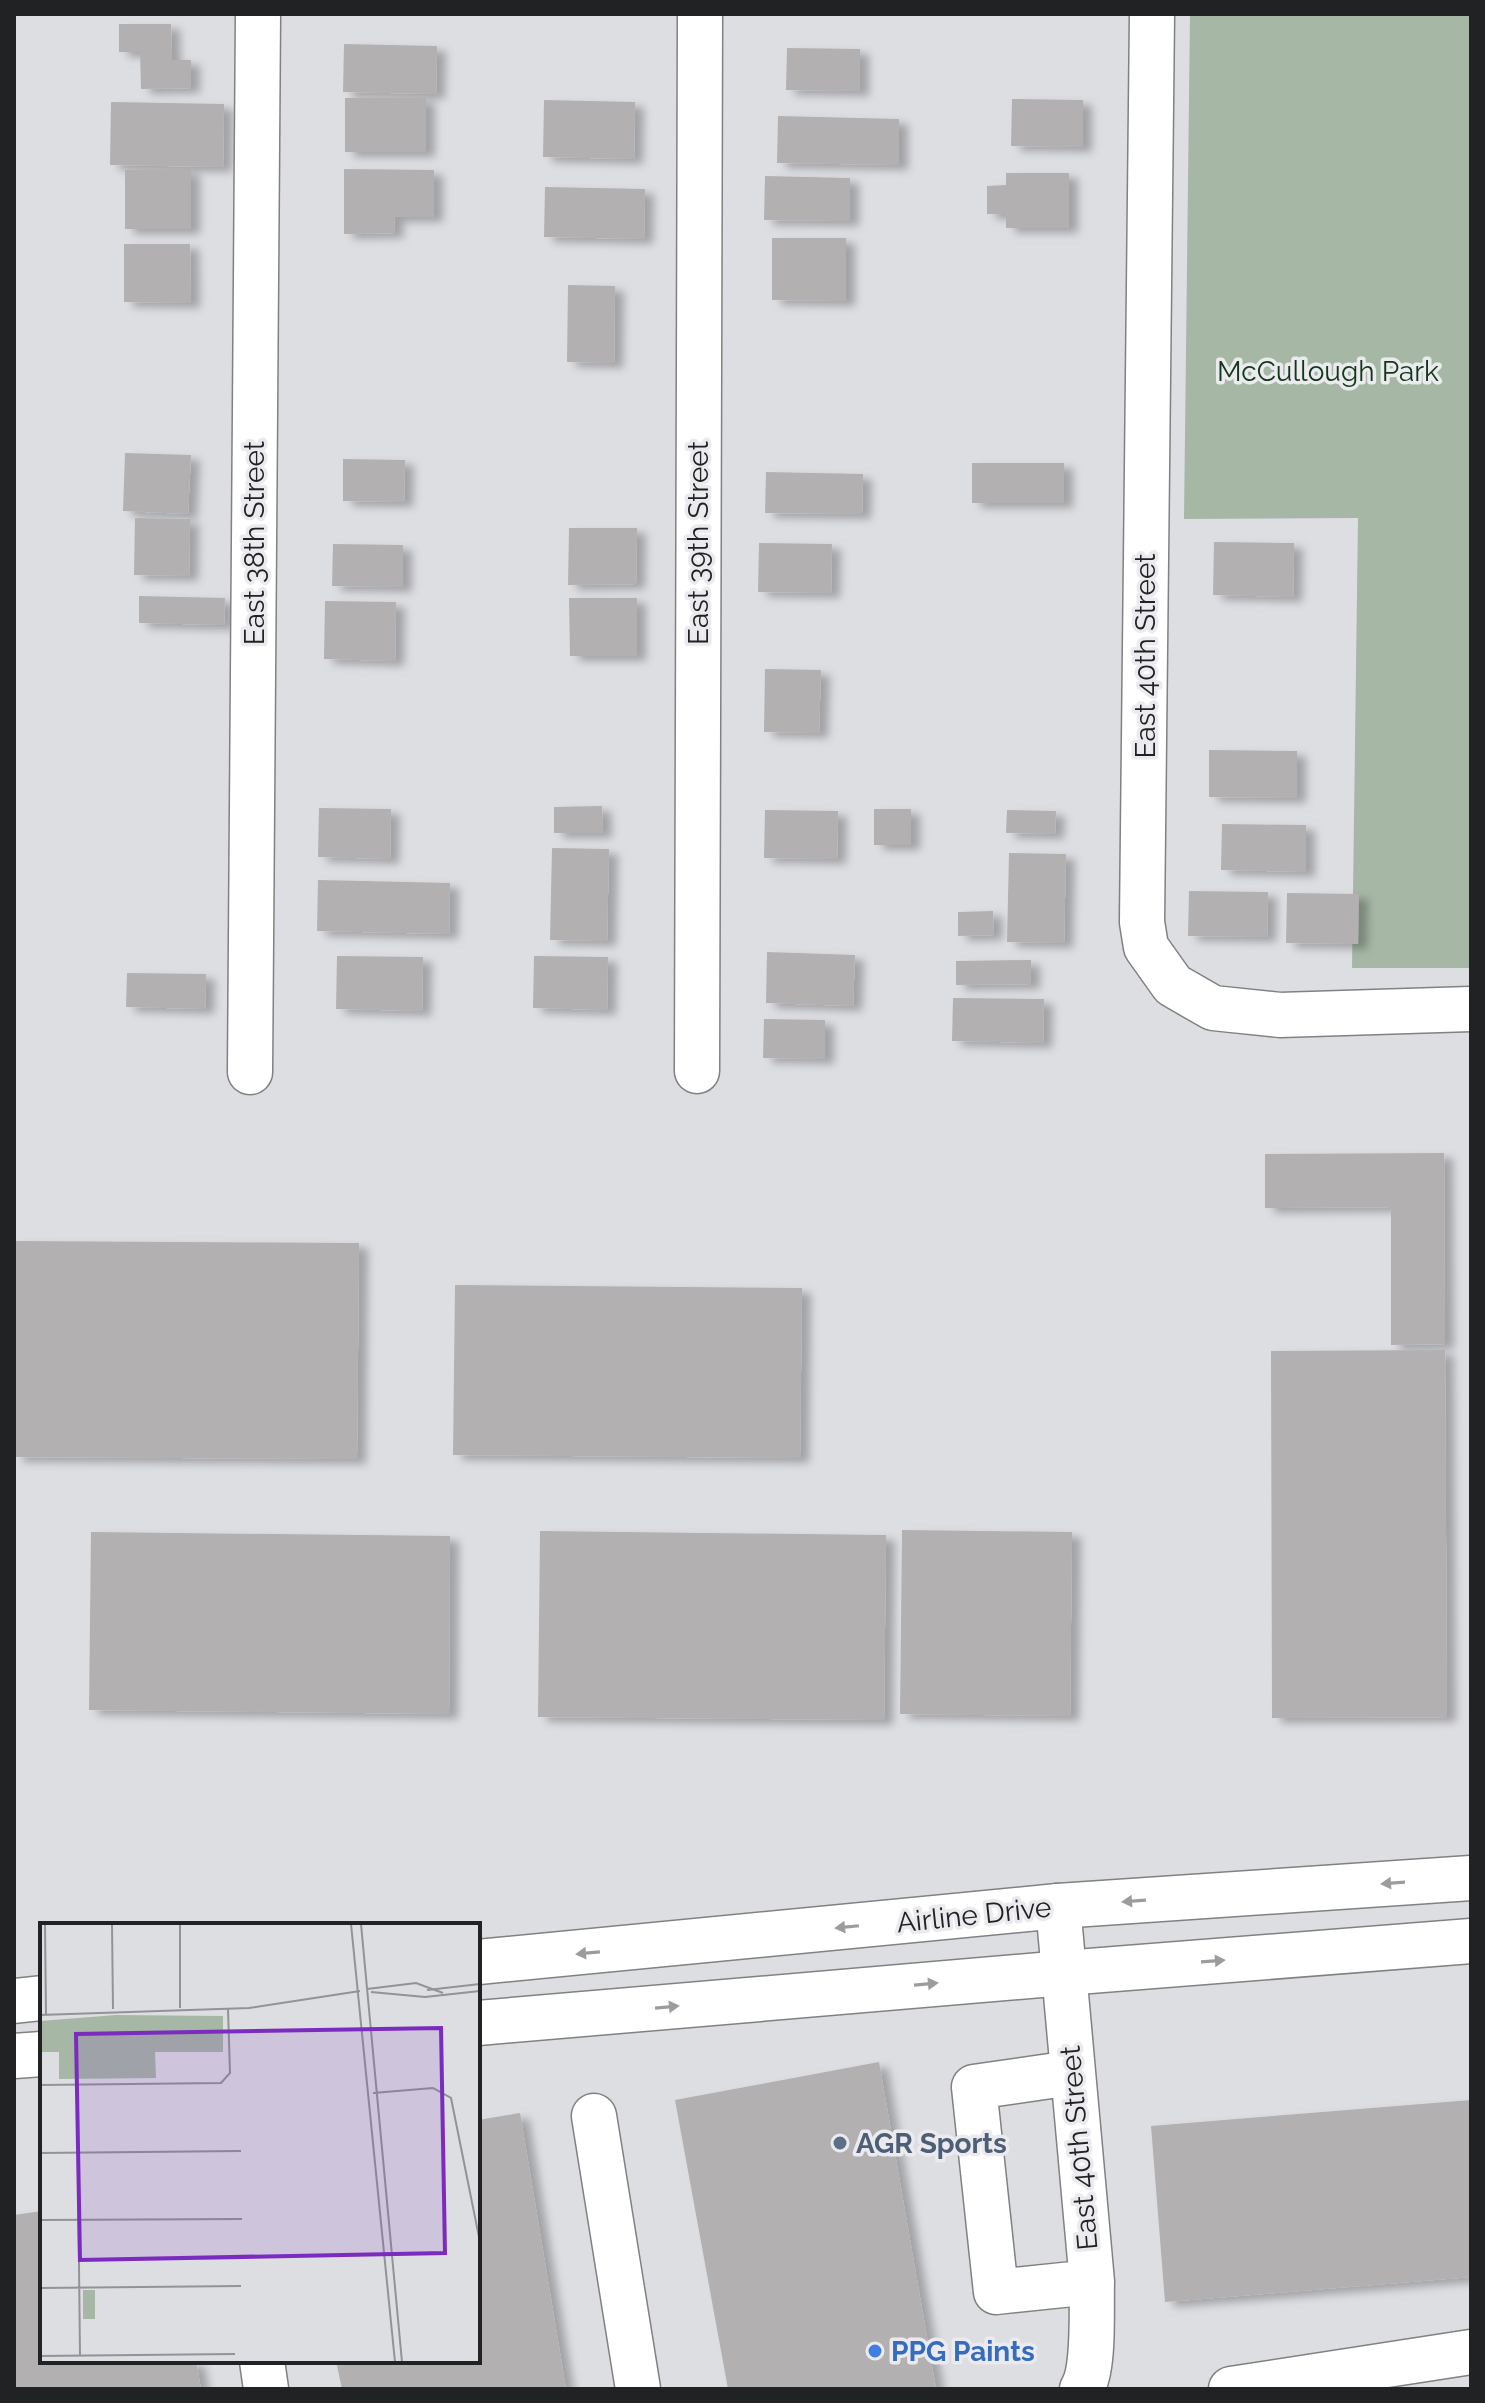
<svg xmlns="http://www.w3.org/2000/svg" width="1485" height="2403" font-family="Raleway,sans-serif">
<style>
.green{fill:#a6b7a6}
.building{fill:#b3b0b1;filter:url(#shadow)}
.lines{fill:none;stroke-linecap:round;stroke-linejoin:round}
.minor-casing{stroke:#818184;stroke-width:47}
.major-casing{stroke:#818184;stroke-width:47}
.minor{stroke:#fff;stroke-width:44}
.major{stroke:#fff;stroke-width:44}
.oneway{fill:#9b9c9c}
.service-dot{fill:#5c6f8a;stroke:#ebebef;stroke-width:3}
.shop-dot{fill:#3f7fe0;stroke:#ebebef;stroke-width:3}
.labels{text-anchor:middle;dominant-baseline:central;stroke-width:7;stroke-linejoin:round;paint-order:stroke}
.park-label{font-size:28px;fill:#133818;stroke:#ebebef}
.street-label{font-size:28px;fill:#212223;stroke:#ebebef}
.service-label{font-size:28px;font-weight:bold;fill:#4e5e75;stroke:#ebebef;text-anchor:start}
.shop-label{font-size:28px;font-weight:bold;fill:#366cbe;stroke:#ebebef;text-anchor:start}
.inset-road{fill:none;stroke:#929396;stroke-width:2}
.view{fill:#7b2cbf;fill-opacity:0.15;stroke:#7b2cbf;stroke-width:4}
.inset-edge{fill:none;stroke:#212223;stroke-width:4}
</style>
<defs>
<filter id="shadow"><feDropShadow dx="9" dy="5" stdDeviation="4" flood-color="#0004"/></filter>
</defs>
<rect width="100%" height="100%" fill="#dddee2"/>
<!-- green -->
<path class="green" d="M1190 14H1471V968H1352L1358 518 1184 519Z"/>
<!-- building -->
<path class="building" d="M119 24H171L172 60H191V88L141 89 140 52H119Z
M344 44 437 46 436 94 343 92Z
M787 48 860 49V91L786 90Z
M345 98H426V152H345Z
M1012 99 1083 100V147L1011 146Z
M544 100 635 102 634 159 543 157Z
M111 102 224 104 223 167 110 165Z
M778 116 899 119V165L777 163Z
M344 169 434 170V217H394L395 233 344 234Z
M125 170H191V229H125Z
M1006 173H1069V228H1006V214H987V186L1006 185Z
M765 176 850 178V221L764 220Z
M545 187 645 189 644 239 544 237Z
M772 238H846V301L772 300Z
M124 244H190L191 303 124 302Z
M568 285 615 286 614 363 567 362Z
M125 453 191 455 188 514 123 511Z
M343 459 405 460 404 502 343 501Z
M972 463H1064V503H972Z
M766 472 863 474 862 514 765 513Z
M135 518 190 519 189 576 134 575Z
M569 528H637L636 584 568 585Z
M1214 542 1294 543 1293 597 1213 595Z
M759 543 832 544 831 593 758 592Z
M333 544 403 545V587L332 586Z
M139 596 225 598 224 625 139 623Z
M569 598H637V656H570Z
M325 601 396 602 395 661 324 659Z
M765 669 821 670 819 733 764 732Z
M1209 750 1297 751V798L1209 797Z
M602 806 603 833H554V807Z
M319 808 391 809 390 859 318 857Z
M874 809H911V845H874Z
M765 810 838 811 837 859 764 858Z
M1007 810 1056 811 1055 834 1006 833Z
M1222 824 1306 825V872L1221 870Z
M552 848 609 849 607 941 550 940Z
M1009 853 1066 854 1064 943 1007 942Z
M318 880 450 883 449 934 317 931Z
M1189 891 1268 892 1267 937 1188 936Z
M1287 893 1359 894 1358 944 1286 943Z
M993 911 994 935 958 936V912Z
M767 952 855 955 853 1006 766 1003Z
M337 956 423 957 422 1011 336 1009Z
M534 956 608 957 607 1010 533 1008Z
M1031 960V984L956 985V961Z
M127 973 206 974 205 1009 126 1007Z
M953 998 1044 999 1043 1043 952 1041Z
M764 1019 825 1020V1059L763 1058Z
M1444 1153 1445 1344 1391 1345V1207L1265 1208V1154Z
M14 1241 359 1243 357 1459 14 1457Z
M455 1285 802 1288 800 1458 453 1455Z
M1445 1350 1447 1717 1272 1718 1271 1351Z
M902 1530 1072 1532 1070 1716 900 1714Z
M540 1531 886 1535 884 1720 538 1717Z
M91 1532 450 1536 449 1714 89 1710Z
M879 2062 936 2389H728L675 2100Z
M1471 2100V2277L1165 2302 1151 2126Z
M520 2113 566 2389H342L336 2361H478V2120Z
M42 2211V2361H196L201 2389H14V2215Z"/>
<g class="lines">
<!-- minor casing -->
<g class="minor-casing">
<path id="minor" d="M1152 14 1142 922 1146 947 1173 985 1213 1008 1280 1015 1471 1009
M697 1071 700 14
M250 1072 258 14
M1058 1906 1092 2282C1091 2308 1095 2368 1082 2389
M1071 2073 974 2087 996 2292 1092 2282
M594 2116 638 2389
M262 2361 266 2389
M1231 2389 1471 2352"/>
</g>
<!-- major casing -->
<g class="major-casing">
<path id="major" d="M478 1962 1058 1906 1471 1878
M14 2001 42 1998
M478 2023 1064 1973 1471 1941
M14 2056 42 2054"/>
</g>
<!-- minor -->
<use href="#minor" class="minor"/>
<!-- major -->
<use href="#major" class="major"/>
</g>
<!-- one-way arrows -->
<defs><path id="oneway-solid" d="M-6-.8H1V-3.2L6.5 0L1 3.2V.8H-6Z" transform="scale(2)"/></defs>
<g class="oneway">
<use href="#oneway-solid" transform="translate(1393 1883) rotate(176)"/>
<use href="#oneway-solid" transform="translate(1134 1901) rotate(176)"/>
<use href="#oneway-solid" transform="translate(847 1927) rotate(174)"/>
<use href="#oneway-solid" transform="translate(588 1953) rotate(175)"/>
<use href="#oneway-solid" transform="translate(1213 1961) rotate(-4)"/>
<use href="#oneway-solid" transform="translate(926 1984) rotate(-5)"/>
<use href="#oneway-solid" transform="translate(667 2007) rotate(-5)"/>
</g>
<!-- markers -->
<circle class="service-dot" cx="840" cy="2143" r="8"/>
<circle class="shop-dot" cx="875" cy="2351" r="8"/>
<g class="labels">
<!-- park labels -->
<g class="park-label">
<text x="1328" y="371">McCullough Park</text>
</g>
<!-- street labels -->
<g class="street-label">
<text transform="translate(254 543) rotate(-90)">East 38th Street</text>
<text transform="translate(698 543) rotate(-90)">East 39th Street</text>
<text transform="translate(1145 656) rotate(-90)">East 40th Street</text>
<text transform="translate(974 1915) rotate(-6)">Airline Drive</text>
<text transform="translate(1079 2148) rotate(-95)">East 40th Street</text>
</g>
<!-- service labels -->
<g class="service-label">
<text x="856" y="2143">AGR Sports</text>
</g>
<!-- shop labels -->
<g class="shop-label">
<text x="891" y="2351">PPG Paints</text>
</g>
</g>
<!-- overview -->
<g transform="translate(40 1923)">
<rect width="440" height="440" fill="#dddee2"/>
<path d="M76 92 183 93V129H115L116 155 19 156V129H0V98ZM43 367H55V396H43Z" fill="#a6b7a6"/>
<path class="inset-road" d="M5 1 6 91M72 1 73 86M140 1V85M311 1 355 439M321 1 362 439M327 66 376 60 403 70M387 67 440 61M331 69 385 74 440 68M0 92 209 85 320 68M37 161 40 432M0 162 181 160 190 150 188 86M333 170 393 165 411 175 440 319M0 230 201 228M0 297 202 296M0 365 201 363M0 433 195 431"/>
<path class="view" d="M401 105 405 330 40 337 36 111Z"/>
<rect width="440" height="440" class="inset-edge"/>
</g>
<!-- border -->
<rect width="1485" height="2403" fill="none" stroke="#212223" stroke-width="32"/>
</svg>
